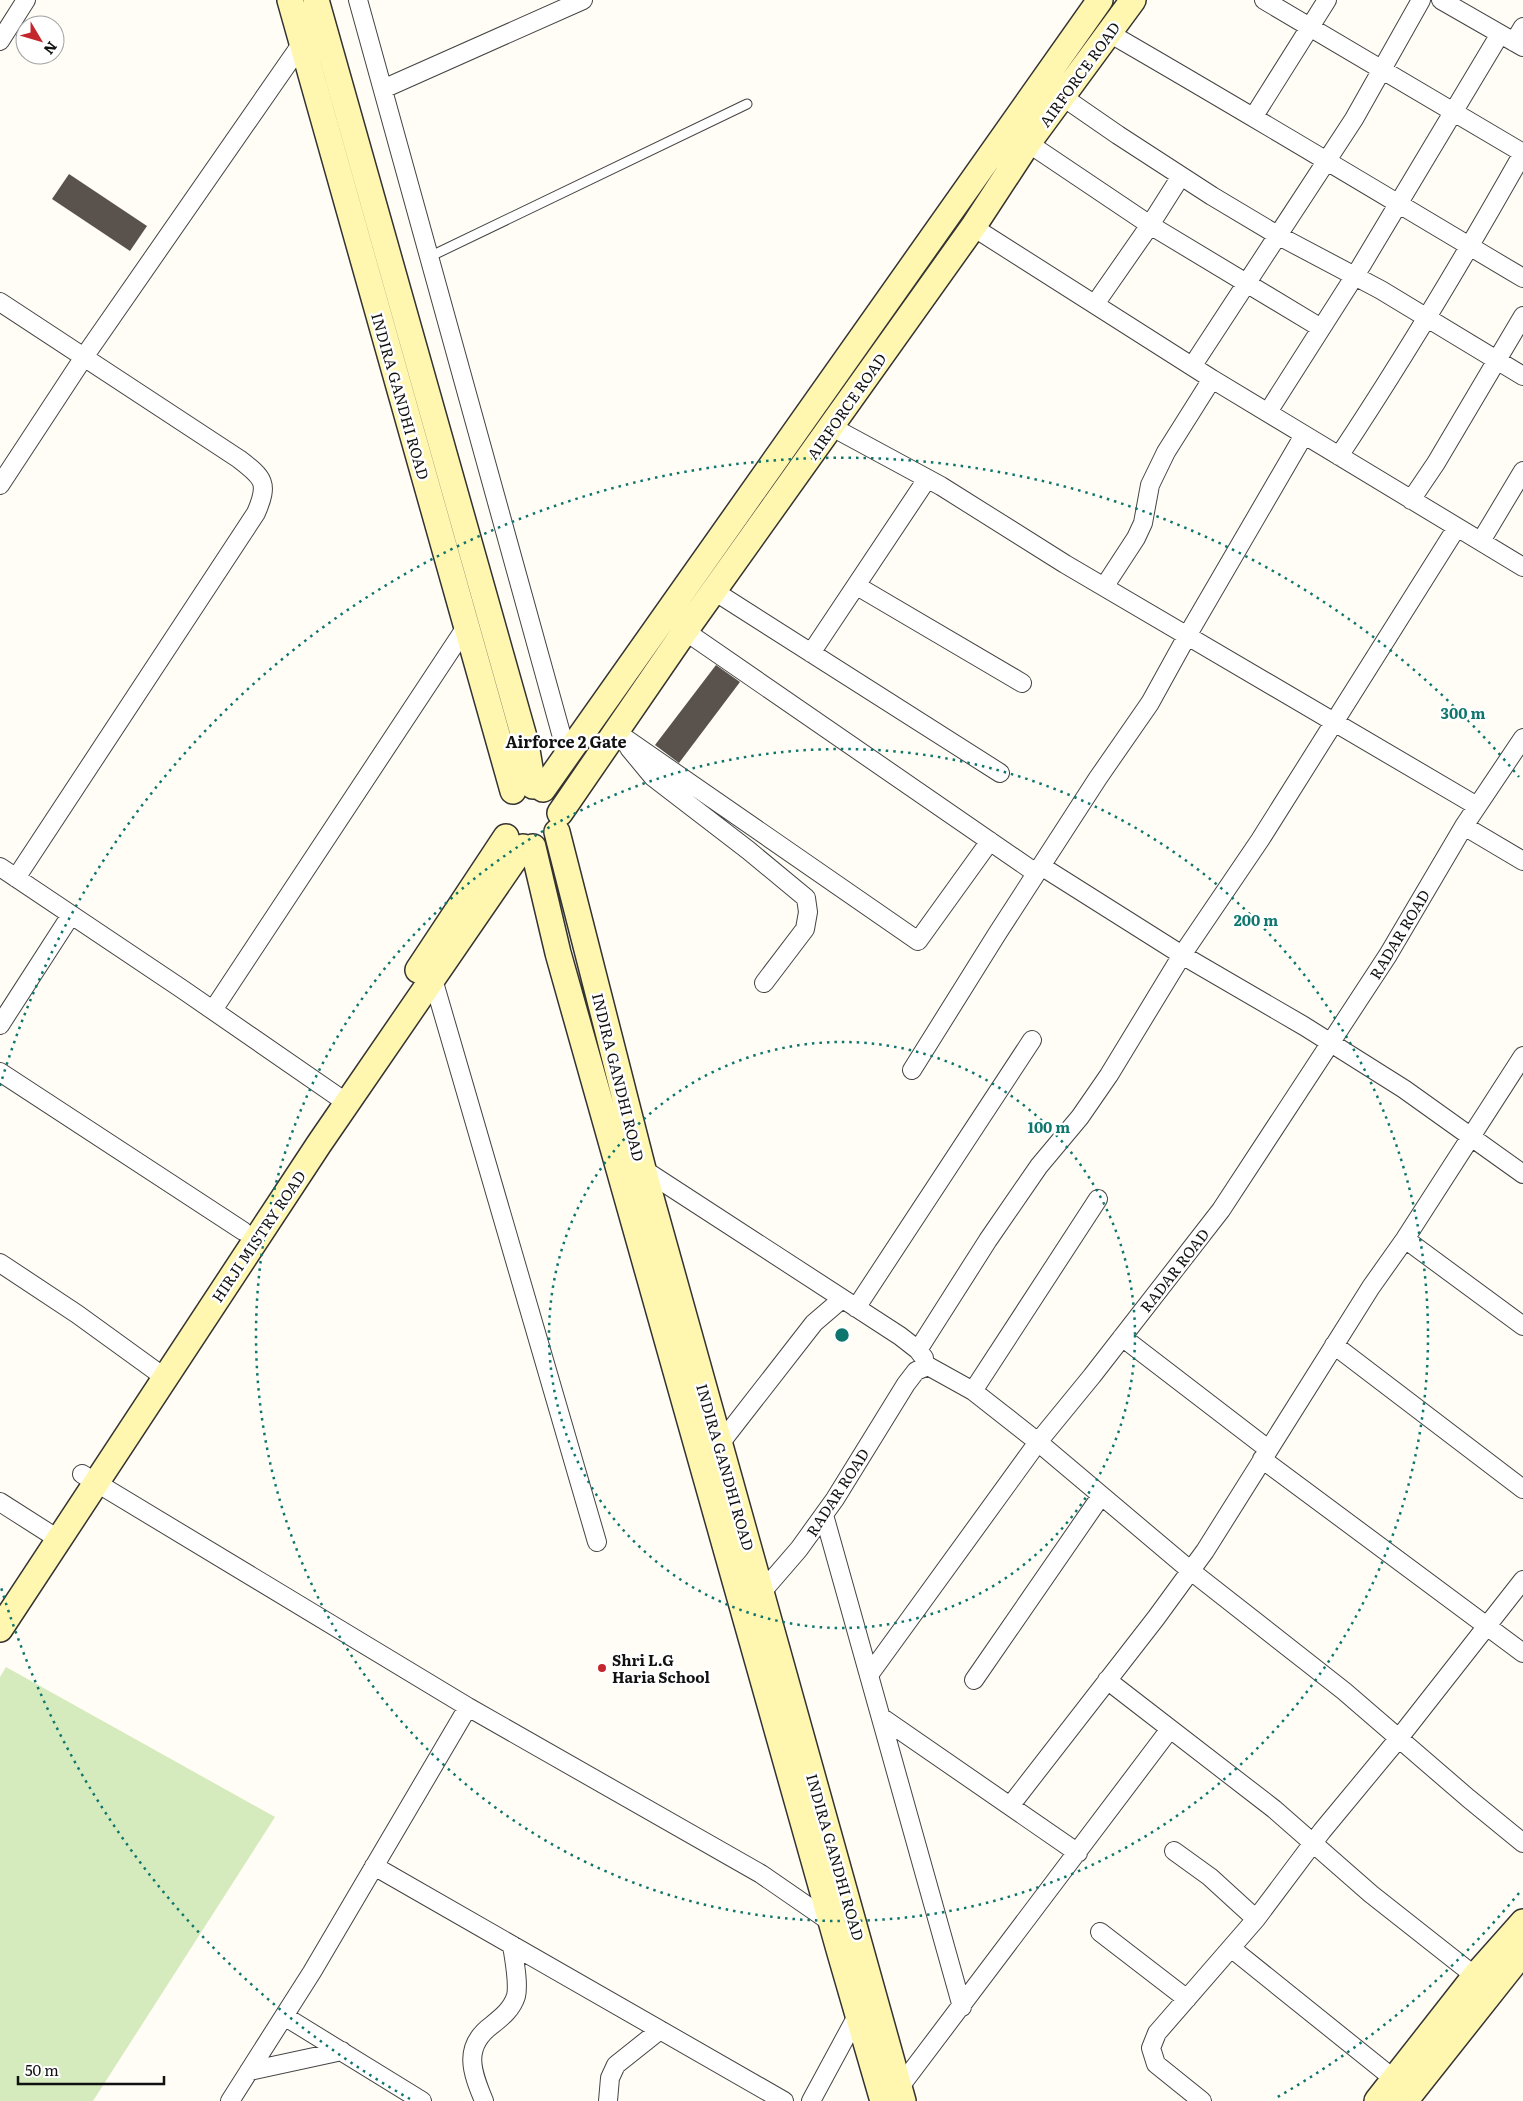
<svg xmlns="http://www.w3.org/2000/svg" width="1523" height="2101" font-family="Literata,serif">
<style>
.green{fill:#d5ebbd}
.building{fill:#5a524d}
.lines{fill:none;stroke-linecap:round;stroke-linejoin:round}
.lane-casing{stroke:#444;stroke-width:11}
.street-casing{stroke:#444;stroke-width:20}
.secondary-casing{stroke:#333;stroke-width:28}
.lane{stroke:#fff;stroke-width:9}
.street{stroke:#fff;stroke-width:18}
.secondary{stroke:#fff6b0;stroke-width:25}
.ring{fill:none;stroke:#0f766e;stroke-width:2.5;stroke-dasharray:2.5 5}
.poi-dot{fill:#c4262e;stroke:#fff;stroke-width:2}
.labels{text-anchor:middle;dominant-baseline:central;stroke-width:5;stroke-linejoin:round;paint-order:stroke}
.street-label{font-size:15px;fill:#111;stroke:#fff}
.poi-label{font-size:15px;font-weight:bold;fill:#111;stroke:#fff;text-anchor:start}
.neighbourhood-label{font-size:16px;font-weight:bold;fill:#111;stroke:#fff}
.centre{fill:#0f766e;stroke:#fff;stroke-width:2.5}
.ring-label{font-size:15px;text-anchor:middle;font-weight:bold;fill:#0f766e;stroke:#fff;stroke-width:5;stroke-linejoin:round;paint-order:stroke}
</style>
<rect width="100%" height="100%" fill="#fffdf5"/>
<!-- green -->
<path class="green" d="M6 1667 275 1817 93 2101H0V1677Z"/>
<!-- building -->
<path class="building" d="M69 174 147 226 130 251 52 199Z
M716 665 740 682 679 763 655 745Z"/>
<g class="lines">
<!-- lane casing -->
<g class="lane-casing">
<path id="lane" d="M429 257 747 104"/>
</g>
<!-- street casing -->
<g class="street-casing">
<path id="street" d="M358 0 567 755
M1264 0 1523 153C1465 256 1404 358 1339 456
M1441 0 1523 47
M1109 33C1248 113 1385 196 1523 278
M0 41 26 0
M1514 42 1523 27
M383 89 583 0
M1063 97 1118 135 1212 196 1279 236 1381 290 1523 376
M1254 116 1327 0
M1028 143 1150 225 1321 328
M973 227 1212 379 1523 567
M0 302 239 459C264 478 269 483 256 513L16 878
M1095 304 1150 225 1181 176
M1193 365 1354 119 1421 0
M1268 412 1361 266 1500 34
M832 427 941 486 1065 564 1477 806
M0 485 84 357 302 43
M1411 500 1436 463 1523 316
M1481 541 1523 471
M857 586 1022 683
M1104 587 1136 538 1143 523 1150 485 1166 452 1212 379
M714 591 1000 773
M685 631 1036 873
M811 653 927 479
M616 732 918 941 990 841
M629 748 653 777 748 850 806 898 808 912 805 929 764 983
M1464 826 1523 861
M1041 866 1182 955 1304 1026 1404 1089 1523 1174
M0 867 182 989 347 1103
M433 979 597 1542
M213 1010 466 627
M0 1025 71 915
M912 1070 997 934 1098 778 1150 703 1187 636 1304 435
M0 1072 243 1231
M643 1169 900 1336 918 1350 924 1358
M1405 1239 1523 1326
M0 1263 77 1314 164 1377
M856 1308 1032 1040
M1122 1337 1268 1449
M1334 1345 1523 1489
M918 1350 988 1240 1039 1166 1080 1117 1109 1075 1182 955 1260 840 1457 527
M973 1391 1098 1199
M719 1445 814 1323 842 1299
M1262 1459 1523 1653
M82 1474 468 1707 761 1874 832 1923
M0 1502 58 1539
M824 1515 962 2007
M761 1593 799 1549 835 1499 906 1384 916 1371 928 1366 973 1391 1038 1442 1092 1376 1221 1210 1388 955 1464 826 1523 738
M869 1675 1038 1442 1191 1571 1344 1691 1468 1798 1523 1843
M974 1680 1101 1496
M1107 1680 1274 1809 1371 1894 1475 1976
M881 1717 1078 1853
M1010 1806 1156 1618 1205 1551 1371 1287 1405 1239 1523 1056
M1174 1851 1210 1877 1256 1919
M374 1866 784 2101
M1100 1932 1187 1999
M1231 1948 1394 2079
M284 2016 422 2101
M249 2071 342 2051
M899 2088 1170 1729
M230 2101 312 1972 468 1707
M484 2101C472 2072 462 2047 492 2025 502 2017 512 2009 516 1996 519 1983 514 1959 512 1945
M608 2101 610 2078 616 2065 660 2030
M811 2101 858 2014
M1202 2101 1156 2064 1151 2048 1157 2033 1256 1919 1322 1831 1399 1738 1523 1580"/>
</g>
<!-- secondary casing -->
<g class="secondary-casing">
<path id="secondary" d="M290 0 513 791
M316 0 526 744 533 786
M543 789 1100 0
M560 813 685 631 973 227 1028 143 1133 0
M557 832 643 1169 903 2101
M533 847 558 953 840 1953 883 2101
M418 970 506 837
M0 1629 319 1144 523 847
M1377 2101 1475 1976 1523 1922
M1405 2101 1523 1952"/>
</g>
<!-- lane -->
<use href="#lane" class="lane"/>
<!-- street -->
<use href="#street" class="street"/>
<!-- secondary -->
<use href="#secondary" class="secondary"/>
</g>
<!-- distance rings -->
<g class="ring">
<circle cx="842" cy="1335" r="293"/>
<circle cx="842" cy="1335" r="586"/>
<path d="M1519 1893A878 878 0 0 1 1274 2099M410 2099A878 878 0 0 1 0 1584M0 1086A878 878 0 0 1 1519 777"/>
</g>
<!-- markers -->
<circle class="poi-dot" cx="602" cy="1668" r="5"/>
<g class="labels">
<!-- street labels -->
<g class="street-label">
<text transform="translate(1079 74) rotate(-54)">AIRFORCE ROAD</text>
<text transform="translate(401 396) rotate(74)">INDIRA GANDHI ROAD</text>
<text transform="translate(846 406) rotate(-55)">AIRFORCE ROAD</text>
<text transform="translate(1399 934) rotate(-59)">RADAR ROAD</text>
<text transform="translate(619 1077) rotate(76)">INDIRA GANDHI ROAD</text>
<text transform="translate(258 1236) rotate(-56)">HIRJI MISTRY ROAD</text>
<text transform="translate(1174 1270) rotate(-52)">RADAR ROAD</text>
<text transform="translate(726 1467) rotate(74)">INDIRA GANDHI ROAD</text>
<text transform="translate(837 1492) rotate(-57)">RADAR ROAD</text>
<text transform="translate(836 1857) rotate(74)">INDIRA GANDHI ROAD</text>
</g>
<!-- poi labels -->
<g class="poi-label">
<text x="612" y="1659">Shri L.G<tspan x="612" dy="17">Haria School</tspan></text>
</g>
<!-- neighbourhood labels -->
<g class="neighbourhood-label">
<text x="566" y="741">Airforce 2 Gate</text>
</g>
</g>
<circle cx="842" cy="1335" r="8" class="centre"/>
<g class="ring-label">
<text x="1463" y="719">300 m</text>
<text x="1256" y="926">200 m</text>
<text x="1049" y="1133">100 m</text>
</g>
<!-- north arrow -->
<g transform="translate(40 40) rotate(128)"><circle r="24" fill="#ffffff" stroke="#a0a0a0"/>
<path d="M0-4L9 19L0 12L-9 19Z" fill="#c4262e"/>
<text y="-8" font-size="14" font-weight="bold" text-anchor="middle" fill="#111111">N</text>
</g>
<!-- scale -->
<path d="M18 2076v8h146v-8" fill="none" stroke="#111111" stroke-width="2.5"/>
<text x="25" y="2076" font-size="15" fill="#111111" stroke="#ffffff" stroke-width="4" paint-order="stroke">50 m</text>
</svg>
